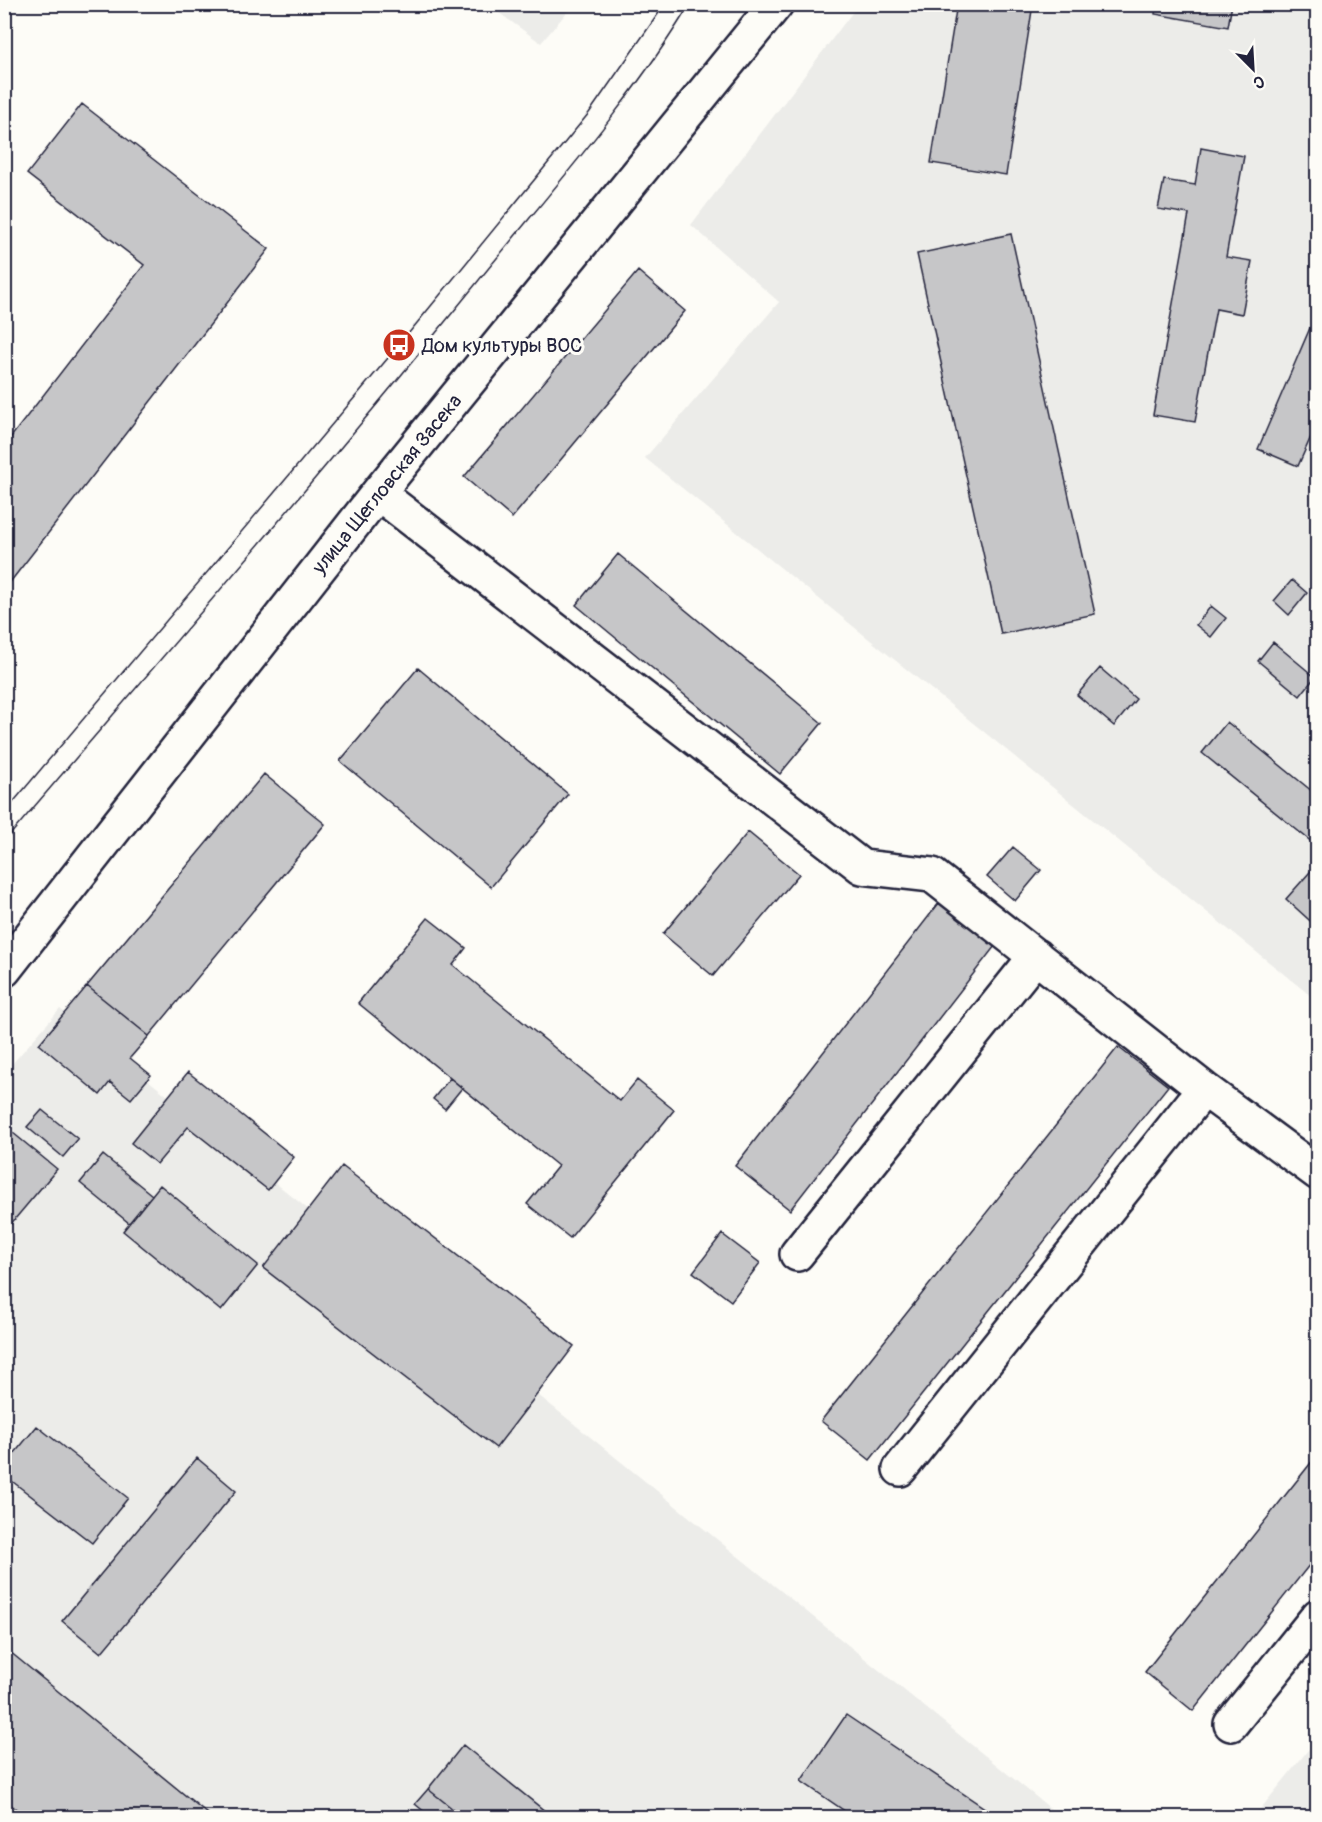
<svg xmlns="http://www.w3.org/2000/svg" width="1322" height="1822" font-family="Pangolin,sans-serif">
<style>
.built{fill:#ecece9}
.building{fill:#c6c6c8;stroke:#22223b;stroke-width:1.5}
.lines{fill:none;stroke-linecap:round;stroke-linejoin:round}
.minor-casing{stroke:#22223b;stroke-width:38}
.minor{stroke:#fdfcf7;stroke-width:33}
.tram{stroke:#22223b;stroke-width:1.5}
.labels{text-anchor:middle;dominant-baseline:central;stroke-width:6;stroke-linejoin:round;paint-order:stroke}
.poi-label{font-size:20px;fill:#22223b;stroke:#fdfcf7;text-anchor:start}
.street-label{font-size:20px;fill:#22223b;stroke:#fdfcf7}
</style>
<rect width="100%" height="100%" fill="#fdfcf7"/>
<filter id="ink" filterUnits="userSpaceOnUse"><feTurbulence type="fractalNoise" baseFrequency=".0167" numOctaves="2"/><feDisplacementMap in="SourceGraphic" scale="12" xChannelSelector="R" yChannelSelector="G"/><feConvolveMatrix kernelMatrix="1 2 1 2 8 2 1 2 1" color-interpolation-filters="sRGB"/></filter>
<g filter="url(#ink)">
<!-- built -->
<path class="built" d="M488 5H573L541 43Z
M858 5H1317V1001L645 458 779 302 691 225Z
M60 1009 1061 1817 5 1818V1072Z
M1317 1739V1817H1254Z"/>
<!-- building -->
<path class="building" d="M957 4H1033L1006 175 931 163Z
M1156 4H1232L1228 27 1155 14Z
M82 104 269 249 4 590V446L144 265 27 174Z
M1201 148 1244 156 1226 257 1252 261 1242 314 1216 309 1195 422 1153 415 1189 214 1158 209 1164 180 1195 185Z
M1011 234 1095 614 1001 634 917 254Z
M638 271 685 311 512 518 464 477Z
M1316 314 1318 315V421L1298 466 1258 449Z
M618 554 822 723 780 774 576 605Z
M1292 580 1307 593 1289 615 1274 601Z
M1211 606 1226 618 1211 637 1196 625Z
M1273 642 1315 677 1300 696 1258 661Z
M418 668 568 794 491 887 340 761Z
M1100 668 1136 699 1114 726 1077 695Z
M1227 722 1318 796V837L1313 843 1202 753Z
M264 774 325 824 149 1036 87 986Z
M748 832 799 874 713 976 663 934Z
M1013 847 1041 870 1015 901 987 877Z
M1318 863V928L1286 899Z
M939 903 995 946 790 1210 735 1166Z
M428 918 466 948 453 965 620 1101 637 1080 674 1110 570 1238 527 1204 558 1166 358 1003Z
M87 986 149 1036 130 1058 151 1075 131 1099 110 1082 100 1095 39 1044Z
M1118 1047 1168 1086 870 1460 821 1421Z
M188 1072 294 1157 268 1190 188 1127 157 1164 131 1143Z
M450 1078 462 1088 445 1109 433 1099Z
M42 1110 78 1139 63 1157 27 1127Z
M7 1128 57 1169 4 1232V1131Z
M103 1155 152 1195 129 1223 80 1183Z
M342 1166 574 1346 496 1448 263 1268Z
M160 1185 258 1265 221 1311 123 1231Z
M722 1234 760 1263 731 1301 693 1272Z
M37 1426 128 1498 92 1543 4 1475V1466Z
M1318 1454V1554L1193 1711 1145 1672Z
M197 1458 236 1491 101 1653 62 1621Z
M4 1647 213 1818H27L4 1799Z
M846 1715 998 1817 855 1818 801 1781Z
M463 1745 546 1812 542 1818H464L428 1789Z
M428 1789 464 1818H432L415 1804Z"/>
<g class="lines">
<!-- minor casing -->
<g class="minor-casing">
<path id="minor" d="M378 493 862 867 932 875 1204 1089 1318 1173
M4 970 378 493 776 4
M797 1254 1036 956
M900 1469 1204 1089
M1231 1724 1318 1616"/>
</g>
<!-- minor -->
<use href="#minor" class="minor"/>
<!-- tram -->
<path class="tram" d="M4 813 399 345 589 113 665 4
M4 842C162 657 322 474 475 285 548 194 629 105 690 4"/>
</g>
</g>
<!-- icons -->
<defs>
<g id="bus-disc" transform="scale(1.725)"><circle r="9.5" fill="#c8321e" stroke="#fdfcf7"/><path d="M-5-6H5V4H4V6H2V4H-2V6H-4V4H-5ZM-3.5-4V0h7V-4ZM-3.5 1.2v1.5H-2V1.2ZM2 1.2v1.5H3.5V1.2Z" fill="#fff"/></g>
</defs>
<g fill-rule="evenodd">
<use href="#bus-disc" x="399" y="345"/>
</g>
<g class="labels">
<!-- poi labels -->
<g class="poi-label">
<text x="422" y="345">Дом культуры ВОС</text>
</g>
<!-- street labels -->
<g class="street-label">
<text transform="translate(387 484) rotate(-51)">улица Щегловская Засека</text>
</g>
</g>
<!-- margin -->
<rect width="1322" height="1822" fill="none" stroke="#fdfcf7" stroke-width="24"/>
<rect x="12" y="12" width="1298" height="1798" fill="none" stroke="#22223b" stroke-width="2" filter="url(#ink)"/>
<!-- north arrow -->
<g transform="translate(1253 69) rotate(156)" stroke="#fdfcf7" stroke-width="4.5" paint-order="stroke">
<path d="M0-4.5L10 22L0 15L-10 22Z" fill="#22223b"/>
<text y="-9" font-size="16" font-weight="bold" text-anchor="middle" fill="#22223b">С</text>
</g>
</svg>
